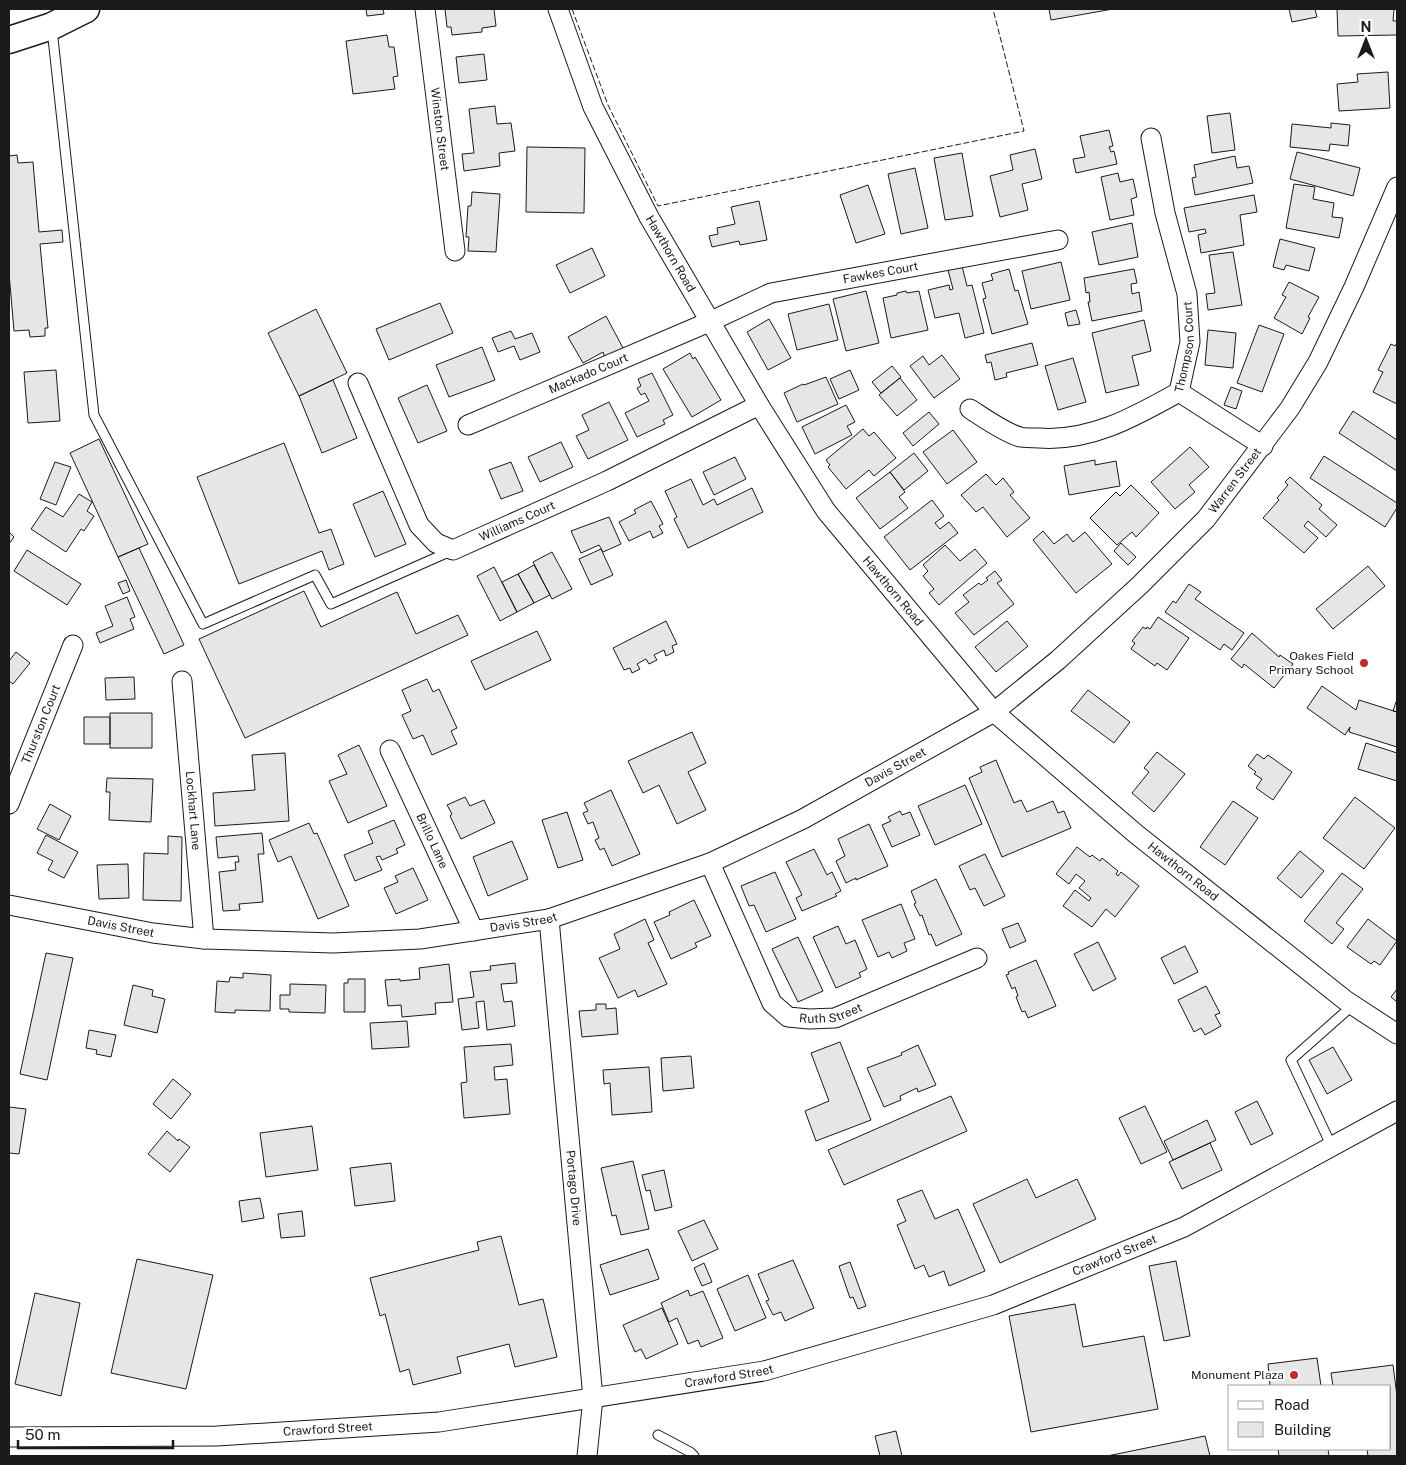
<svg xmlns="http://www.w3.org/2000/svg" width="1406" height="1465" font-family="'Public Sans',sans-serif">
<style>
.building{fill:#e6e6e6;stroke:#1a1a1a}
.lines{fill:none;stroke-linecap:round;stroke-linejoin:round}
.lane-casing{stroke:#1a1a1a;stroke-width:11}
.street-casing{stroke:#1a1a1a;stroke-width:21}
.secondary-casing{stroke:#1a1a1a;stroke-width:29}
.lane{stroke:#fff;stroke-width:9}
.street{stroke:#fff;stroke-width:19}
.secondary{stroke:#fff;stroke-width:26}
.fence{stroke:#1a1a1a;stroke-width:1;stroke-dasharray:6 2.5;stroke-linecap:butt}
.poi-dot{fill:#c62828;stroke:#fff;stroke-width:2}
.labels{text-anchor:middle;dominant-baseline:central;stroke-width:4;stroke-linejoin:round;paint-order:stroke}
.street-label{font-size:12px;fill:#1a1a1a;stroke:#fff}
.poi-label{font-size:12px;fill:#1a1a1a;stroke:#fff;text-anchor:end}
</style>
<rect width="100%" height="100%" fill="#fff"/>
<!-- building -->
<path class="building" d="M366 9H383L384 14 367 16Z
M445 9H494L496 26 482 28V32L452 35 451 27H447Z
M1049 9H1113L1051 20Z
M1289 9H1315L1317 17 1292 22Z
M1337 9H1394L1393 21H1397V35L1338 36Z
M387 35 389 47H394L398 76 393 77 395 89 353 94 346 41Z
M484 54 487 80 459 83 456 57Z
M1388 72 1390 108 1339 111 1337 84 1358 82 1357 74Z
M495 106 497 124 511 123 515 151 499 153 500 166 464 171 462 154 474 153 469 109Z
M1230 113 1235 150 1212 153 1207 116Z
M1331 123 1350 125 1348 146 1330 144 1329 151 1290 147 1292 124 1331 128Z
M1109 130 1113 146 1109 147 1111 152 1114 151 1117 164 1076 173 1073 159 1085 157 1080 136Z
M527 147 585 148 584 213 526 212Z
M1035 149 1042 179 1022 184 1028 210 1000 217 990 176 1013 170 1010 155Z
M1297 152 1360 168 1353 196 1290 179Z
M962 153 973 216 945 220 934 158Z
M17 155 18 163 33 162 39 232 62 230 63 242 40 244 48 328H45V336L30 337 29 330 14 331 9 273V156Z
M1235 156 1237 168 1249 166 1253 183 1195 195 1192 178 1196 177 1194 165Z
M915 168 928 228 901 234 888 174Z
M1118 173 1120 182 1133 179 1137 197 1131 199 1134 215 1110 220 1101 177Z
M1294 184 1315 187 1313 199 1334 203 1332 217 1343 218 1339 238 1286 228Z
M868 185 885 234 856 243 840 195Z
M472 192 500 194 496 252 468 251 469 237H466L468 206H471Z
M1254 195 1257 212 1240 215 1244 245 1201 253 1198 235 1206 233 1205 229 1189 232 1184 208Z
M759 201 767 240 740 245 739 241 712 247 709 236 718 234 717 228 735 224 731 207Z
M1132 223 1138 257 1099 265 1092 232Z
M1280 239 1315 248 1309 271 1286 265 1284 270 1273 267Z
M592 248 605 276 570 293 556 265Z
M1233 252 1242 305 1208 310 1206 294 1215 293 1209 255Z
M1061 262 1070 300 1031 309 1022 271Z
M962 266 967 286 972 285 984 333 965 338 959 313 935 318 928 290 949 285 950 290 953 289 948 270Z
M1009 269 1015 291 1018 290 1028 324 992 334 983 299 986 298 982 283 993 280 991 274Z
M1134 269 1137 283 1131 284 1132 294 1139 292 1142 311 1092 321 1088 302H1090L1089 292 1086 293 1084 278Z
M1289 282 1319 297 1308 317 1310 318 1302 334 1274 318 1286 297 1282 295Z
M866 291 879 343 846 351 833 299Z
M906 291 907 293 919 291 928 330 891 338 883 298 897 295V293Z
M440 303 453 333 389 360 376 329Z
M829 304 838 340 797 350 788 314Z
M316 309 347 373 299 396 268 333Z
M1076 310 1080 324 1068 326 1065 313Z
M606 316 623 348 605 358 603 352 583 363 568 337Z
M769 319 791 358 768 370 747 332Z
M1144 320 1151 351 1132 356 1139 385 1106 393 1092 333Z
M1259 325 1284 334 1262 392 1237 383Z
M1208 330 1236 333 1233 368 1205 365Z
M511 331 515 339 532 333 540 352 520 360 514 346 498 352 492 338Z
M1032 343 1038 365 1006 373 1007 377 995 380 991 362 987 363 985 355Z
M1397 343V404L1373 392 1383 372 1378 370 1391 344 1395 346Z
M482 347 495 380 449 397 436 365Z
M690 353 693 359 695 357 721 400 692 417 663 369Z
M942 355 960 379 934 398 910 366 923 356 929 365Z
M1073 358 1086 402 1058 410 1045 366Z
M892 366 901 377 881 393 872 382Z
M56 370 60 421 28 423 24 372Z
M850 370 859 390 839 399 830 379Z
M652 373 673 415 663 420 665 424 637 437 625 413 649 401 645 393 641 395 637 388 641 386 638 379Z
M826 377 838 404 797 422 784 393 803 384 804 385Z
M900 378 917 400 897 416 879 395Z
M333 380 357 438 322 453 299 396Z
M427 385 447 431 418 443 398 398Z
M1231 387 1242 391 1236 409 1224 405Z
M609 402 628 440 588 459 576 436 589 430 582 415Z
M846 405 855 422 847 426 852 435 815 454 802 427Z
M1353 411 1397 440V471L1339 433Z
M929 412 939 424 913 446 903 433Z
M863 429 869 436 874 432 896 458 874 476 869 470 846 489 828 467 830 465 826 460Z
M953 430 977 462 947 484 923 452Z
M99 439 148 544 118 557 70 453Z
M561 442 573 467 540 482 528 457Z
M284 443 319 533 331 529 344 564 329 570 322 551 239 584 197 477Z
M1190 447 1209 467 1189 485 1195 492 1175 509 1151 482Z
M914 453 928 471 904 490 890 472Z
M1324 456 1397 503V508L1385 527 1310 478Z
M735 457 746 479 714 495 703 472Z
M1095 460V465L1116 461 1120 486 1069 495 1064 466Z
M55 462 71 467 56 505 40 499Z
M511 462 523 491 501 499 489 470Z
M890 472 905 492 899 497 908 508 880 529 856 498Z
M986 474 996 485 1003 478 1014 492 1010 495 1030 518 1007 537 983 507 976 512 961 495Z
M1290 477 1322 505 1319 509 1337 525 1326 537 1308 521 1304 526 1318 538 1304 553 1263 518 1279 500 1277 498 1288 485 1285 482Z
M691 479 703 505 714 499 717 505 752 488 763 512 688 548 674 519 677 517 665 491Z
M1131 485 1159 513 1136 537 1132 532 1117 545 1090 518 1116 492 1120 496Z
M383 491 406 544 375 557 353 504Z
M79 494 92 502 87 511 94 516 84 531 81 529 66 552 31 529 46 507 63 517Z
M932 500 944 516 935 523 940 529 949 522 958 533 910 570 884 537Z
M651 501 663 524 659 526 663 533 653 538 650 531 629 541 619 522 636 513 634 510Z
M609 517 621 544 603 552 599 545 581 553 571 531Z
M1043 531 1054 544 1067 534 1073 542 1085 532 1112 564 1076 593 1033 540Z
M9 532 14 537 9 544Z
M1121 543 1136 557 1128 565 1114 551Z
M945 545 960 561 975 549 987 563 939 605 929 593 934 589 923 576 928 571 923 565Z
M139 548 184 645 164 654 118 557Z
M601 549 613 575 591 585 579 559Z
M27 550 81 584 67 605 14 571Z
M552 552 572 589 552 599 533 562Z
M534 565 550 595 534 603 518 574Z
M1368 566 1385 586 1333 629 1316 609Z
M494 567 517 612 500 621 477 576Z
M995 571 1002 580 997 583 1014 604 974 635 955 613 969 602 963 595 979 583 981 585 988 580 986 578Z
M518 574 534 603 517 612 502 582Z
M126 580 130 591 123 594 118 583Z
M1189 584 1201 592 1195 599 1244 633 1232 650 1224 644 1220 650 1165 612 1173 601 1176 603Z
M304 591 321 627 397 592 416 634 458 615 468 635 245 738 199 639Z
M127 597 135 617 130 619 134 629 100 643 96 633 113 626 105 606Z
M1158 617 1189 638 1167 670 1157 663 1155 666 1131 649 1135 643 1132 641 1143 627 1146 629 1147 627 1150 629Z
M666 621 677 644 672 646 674 652 666 656 664 650 654 655 657 660 649 664 646 659 637 664 640 669 632 673 630 668 624 670 613 648Z
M1007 621 1028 646 996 672 975 647Z
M537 631 551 660 485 690 471 661Z
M1252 633 1279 657 1280 655 1293 664 1274 688 1244 664 1242 668 1231 659Z
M16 652 30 663 13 684 9 681V661Z
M134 677 135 699 106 700 105 678Z
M427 679 433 692 439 689 457 728 451 731 457 744 432 755 423 735 413 739 402 715 411 711 402 690Z
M1322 686 1356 710 1359 700 1397 712V747L1349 732 1350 727 1345 735 1307 708Z
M1088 690 1130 722 1114 743 1071 711Z
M1397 699V712L1393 711Z
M110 713H152V748H110Z
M84 717H110V744H84Z
M692 732 706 763 688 772 706 810 677 824 659 785 643 793 628 761Z
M1366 743 1397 753V781L1358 769Z
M359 745 387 806 348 823 329 781 347 774 338 755Z
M1157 752 1185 774 1154 812 1132 793 1149 772 1144 768Z
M285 753 289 821 215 826 213 793 255 790 252 755Z
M1257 754 1264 759 1268 755 1292 772 1273 800 1256 788 1262 779 1254 774 1256 772 1248 766Z
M996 760 1014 803 1021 800 1027 812 1053 801 1058 813 1064 811 1071 828 1002 857 969 778 982 772 980 767Z
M107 778 153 779 151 822 109 820 110 792H106Z
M965 785 982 824 935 845 918 806Z
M611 790 640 854 612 866 604 848 600 850 595 840 599 838 593 822 588 824 583 813 588 811 584 803Z
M465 797 470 806 484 800 495 823 461 839 450 816 452 814 447 805Z
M1355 797 1395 828 1364 869 1323 838Z
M1233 801 1258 818 1225 865 1200 847Z
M50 804 71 816 59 840 37 829Z
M900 811 902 815 910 812 920 835 892 847 882 825 891 821 888 817Z
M567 812 583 860 558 868 542 820Z
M394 820 405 845 396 849 398 853 382 860 380 856 376 857 382 870 355 881 344 855 373 843 368 831Z
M309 823 314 834 317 833 349 906 318 919 291 856 278 862 269 840Z
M869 824 888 866 856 880V878L846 883 836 861 845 856 838 839Z
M262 833 264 854H258L263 902 239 904 240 910 223 911 219 872 236 870 235 862H239L238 856 218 858 216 837Z
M46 835 78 852 64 878 48 870 53 861 37 853Z
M168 836 182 837 181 901 143 900 144 853 168 854Z
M512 841 528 879 488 896 473 857Z
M1077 847 1090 857 1092 855 1100 861 1102 858 1118 871 1116 874 1118 876 1121 872 1139 886 1115 917 1106 909 1092 927 1063 906 1075 890 1089 901 1091 898 1079 888 1085 881 1076 874 1069 884 1056 874Z
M814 849 827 875 832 872 841 891 835 894 837 896 802 911 796 898 802 895 786 862Z
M1300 851 1324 871 1301 898 1277 878Z
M985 854 1005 896 984 906 975 888 970 890 959 866Z
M128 864 129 898 99 899 97 865Z
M413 868 428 900 396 914 384 888 398 882 395 876Z
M775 872 796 919 766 932 754 905 749 906 741 886Z
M1342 873 1363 889 1336 923 1344 929 1332 944 1304 921Z
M936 879 962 934 936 946 931 934 929 935 922 915 920 916 914 904 916 903 911 891Z
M694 900 711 936 695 943 697 947 671 959 654 922 670 915 669 912Z
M901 904 915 939 904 943 907 951 892 958 889 952 878 957 862 920Z
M645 919 654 940 648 943 667 984 638 997 635 990 618 998 599 958 620 949 614 934Z
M1368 919 1397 941 1380 965 1374 961 1371 964 1347 947Z
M1018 923 1026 941 1010 948 1002 929Z
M838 926 846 944 855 940 867 969 859 973 861 977 836 988 813 937Z
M798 937 823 991 798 1002 772 949Z
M1098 942 1116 979 1093 991 1074 954Z
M1185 946 1198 972 1174 984 1161 958Z
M46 953 73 958 47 1080 20 1074Z
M1036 960 1056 1006 1028 1018 1025 1011 1022 1012 1016 997 1018 996 1015 987 1012 989 1006 975 1009 974 1008 972Z
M515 963 517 983 501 984 504 1002 512 1001 515 1026 487 1030 484 1001 476 1002 479 1028 462 1030 458 999 474 997 470 972 491 970 490 966Z
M449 964 453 1002 435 1003 436 1014 402 1017 401 1005 388 1006 385 980 400 979V981L420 979 419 968Z
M243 973 271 975 270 1011 235 1010V1013L215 1012 217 981 229 982 230 977 243 978Z
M348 979H365V1012H344V983H348Z
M290 984 326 985 325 1013 289 1012V1009H280V995H290Z
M133 985 153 990 152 996 165 999 157 1033 124 1025Z
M1206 986 1220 1013 1215 1015 1221 1026 1205 1035 1201 1028 1194 1032 1178 1000Z
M1397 989V1002L1391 997Z
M596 1004H606V1009L616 1008 618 1034 582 1037 579 1011 596 1010Z
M407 1021 409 1047 372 1049 370 1023Z
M89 1030 116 1035 111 1057 96 1054 97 1050 86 1048Z
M840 1042 871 1120 816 1141 805 1111 829 1101 811 1053Z
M511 1044 513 1065 494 1067 495 1080 507 1079 510 1114 464 1118 461 1083 467 1082 464 1047Z
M918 1045 936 1085 918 1092 917 1088 900 1096 901 1100 884 1107 867 1068 902 1055 901 1053Z
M1333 1047 1352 1080 1327 1094 1309 1060Z
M691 1056 694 1088 663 1091 661 1058Z
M649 1067 652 1112 612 1115 610 1083 604 1084 603 1070Z
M173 1079 191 1094 171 1119 153 1104Z
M951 1096 967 1131 844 1185 828 1150Z
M1257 1101 1273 1134 1251 1145 1235 1112Z
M1145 1106 1167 1152 1141 1164 1119 1118Z
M9 1107 26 1109 19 1154 9 1153Z
M1207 1120 1216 1140 1173 1160 1164 1141Z
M312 1126 318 1170 266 1177 260 1133Z
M167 1131 178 1141 179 1139 190 1147 170 1172 148 1154Z
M1210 1143 1222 1170 1182 1189 1169 1162Z
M633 1161 649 1229 621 1235 616 1215 612 1216 601 1168Z
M391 1163 395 1201 355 1206 350 1168Z
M664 1170 672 1207 655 1211 650 1190 646 1191 642 1175Z
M1027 1179 1036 1198 1077 1179 1096 1219 1000 1263 973 1204Z
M922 1190 935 1219 958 1209 985 1271 949 1286 944 1271 929 1277 924 1265 915 1269 897 1225 906 1221 897 1200Z
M260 1198 264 1218 242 1222 239 1201Z
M302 1211 305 1236 281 1238 278 1214Z
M704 1220 718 1249 692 1261 678 1231Z
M501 1236 519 1305 543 1299 557 1357 515 1367 509 1344 457 1357 461 1373 413 1385 409 1369 400 1372 385 1314 380 1316 370 1278 479 1250 477 1242Z
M648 1249 659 1279 610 1295 600 1265Z
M137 1259 213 1275 186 1389 111 1373Z
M793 1260 814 1308 785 1321 781 1312 773 1315 766 1301 769 1300 758 1274Z
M1176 1261 1190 1336 1164 1341 1149 1266Z
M850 1262 866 1306 858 1309 853 1297 850 1298 839 1266Z
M704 1263 712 1282 702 1286 694 1268Z
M748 1275 766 1318 735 1331 717 1289Z
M688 1290 690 1296 703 1291 723 1338 701 1347 698 1340 688 1344 677 1318 669 1322 661 1303Z
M35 1293 80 1303 61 1396 15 1384Z
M1075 1304 1083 1347 1144 1336 1158 1409 1031 1432 1009 1316Z
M662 1308 678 1344 646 1359 641 1349 635 1352 623 1325Z
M1317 1358 1321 1386H1270L1268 1364Z
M1393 1365 1397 1396V1456H1368L1367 1449H1390V1386H1333L1331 1373Z
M896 1431 902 1456H880L875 1436Z
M1205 1436 1210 1456H1107Z
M1278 1449H1328L1329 1456H1279Z"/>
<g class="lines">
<!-- lane casing -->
<g class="lane-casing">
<path id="lane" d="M52 29 94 415 203 624 315 575 331 604 451 551
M1332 1147 1291 1060 1353 1005
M658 1435 690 1452 694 1456"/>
</g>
<!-- street casing -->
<g class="street-casing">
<g id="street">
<path id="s1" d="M425 9 455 251"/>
<path id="s2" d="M558 9 593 107 649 217 759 405 826 511 994 712 1136 834 1345 1000 1397 1034"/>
<path id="s3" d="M358 383 419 525 436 543 453 550 607 481 759 405"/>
<path d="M1179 392 1263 446"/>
<path id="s4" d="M970 409C984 418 1005 433 1020 437 1026 438 1033 438 1039 438 1091 442 1136 416 1179 392L1190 342 1187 294 1165 213 1151 138"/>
<path id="s5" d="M468 425 709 322 771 293 1058 240"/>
<path id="s6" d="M182 681 204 939"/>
<path id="s7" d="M390 750 474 931"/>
<path id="s8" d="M9 804 73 645"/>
<path id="s9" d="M710 863 772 1003 788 1017 809 1019 835 1018 977 958"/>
<path id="s10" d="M9 905 153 933 204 939 333 943 420 939 549 919 710 863 803 819 994 712 1058 660 1140 585 1206 519 1290 408 1318 362 1354 287 1397 187"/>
<path id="s11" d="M549 919 593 1398 587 1456"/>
<path id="s12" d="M9 1437 217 1436 439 1422 764 1371 993 1305 1184 1227 1397 1111"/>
</g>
</g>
<!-- secondary casing -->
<g class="secondary-casing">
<path id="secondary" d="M9 40 52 26 86 9"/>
</g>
<!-- lane -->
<use href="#lane" class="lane"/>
<!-- street -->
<use href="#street" class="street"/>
<!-- secondary -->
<use href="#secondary" class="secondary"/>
<!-- fence -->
<path class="fence" d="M572 9 608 105 658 206 1024 131 993 9"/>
</g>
<!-- markers -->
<g class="poi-dot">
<circle cx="1364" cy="663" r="5"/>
<circle cx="1294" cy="1375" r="5"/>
</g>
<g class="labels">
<!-- street labels -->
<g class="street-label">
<text stroke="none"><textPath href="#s1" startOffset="121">Winston Street</textPath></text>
<text stroke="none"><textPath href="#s2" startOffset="270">Hawthorn Road</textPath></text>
<text stroke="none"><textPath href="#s5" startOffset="442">Fawkes Court</textPath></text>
<text stroke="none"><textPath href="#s4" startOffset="272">Thompson Court</textPath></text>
<text stroke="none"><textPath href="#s5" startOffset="131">Mackado Court</textPath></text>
<text stroke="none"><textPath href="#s10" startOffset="1372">Warren Street</textPath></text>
<text stroke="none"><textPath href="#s3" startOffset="268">Williams Court</textPath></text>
<text stroke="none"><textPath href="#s2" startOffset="675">Hawthorn Road</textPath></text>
<text stroke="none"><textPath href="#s8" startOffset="86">Thurston Court</textPath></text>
<text stroke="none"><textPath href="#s10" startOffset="924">Davis Street</textPath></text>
<text stroke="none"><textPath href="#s6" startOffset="130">Lockhart Lane</textPath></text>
<text stroke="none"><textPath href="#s7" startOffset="100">Brillo Lane</textPath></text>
<text stroke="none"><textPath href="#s2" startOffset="1080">Hawthorn Road</textPath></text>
<text stroke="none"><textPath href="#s10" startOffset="519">Davis Street</textPath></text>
<text stroke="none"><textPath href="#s10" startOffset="114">Davis Street</textPath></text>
<text stroke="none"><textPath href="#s9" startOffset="218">Ruth Street</textPath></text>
<text stroke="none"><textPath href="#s11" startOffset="270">Portago Drive</textPath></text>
<text stroke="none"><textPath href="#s12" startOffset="1129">Crawford Street</textPath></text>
<text stroke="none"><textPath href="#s12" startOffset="724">Crawford Street</textPath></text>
<text stroke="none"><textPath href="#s12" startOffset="319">Crawford Street</textPath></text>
</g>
<!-- poi labels -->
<g class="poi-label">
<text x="1354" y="656">Oakes Field<tspan x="1354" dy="14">Primary School</tspan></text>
<text x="1284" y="1375">Monument Plaza</text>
</g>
</g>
<!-- border -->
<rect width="1406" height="1465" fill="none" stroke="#1a1a1a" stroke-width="20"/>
<!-- legend -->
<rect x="1228" y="1385" width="162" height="65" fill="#ffffff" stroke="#a3a3a3"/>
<rect x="1238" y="1401" width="25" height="8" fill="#ffffff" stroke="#a3a3a3"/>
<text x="1274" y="1410" font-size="15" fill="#1a1a1a">Road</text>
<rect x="1238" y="1422" width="25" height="15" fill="#e6e6e6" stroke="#a3a3a3"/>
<text x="1274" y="1435" font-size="15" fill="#1a1a1a">Building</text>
<!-- north arrow -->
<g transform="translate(1366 40)" stroke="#ffffff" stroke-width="4" paint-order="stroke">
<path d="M0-4L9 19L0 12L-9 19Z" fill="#1a1a1a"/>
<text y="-8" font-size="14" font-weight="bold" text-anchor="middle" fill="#1a1a1a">N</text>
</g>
<!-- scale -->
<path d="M18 1440v8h155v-8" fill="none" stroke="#1a1a1a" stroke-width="2.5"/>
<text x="25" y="1440" font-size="15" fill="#1a1a1a" stroke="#ffffff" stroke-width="4" paint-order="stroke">50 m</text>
</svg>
